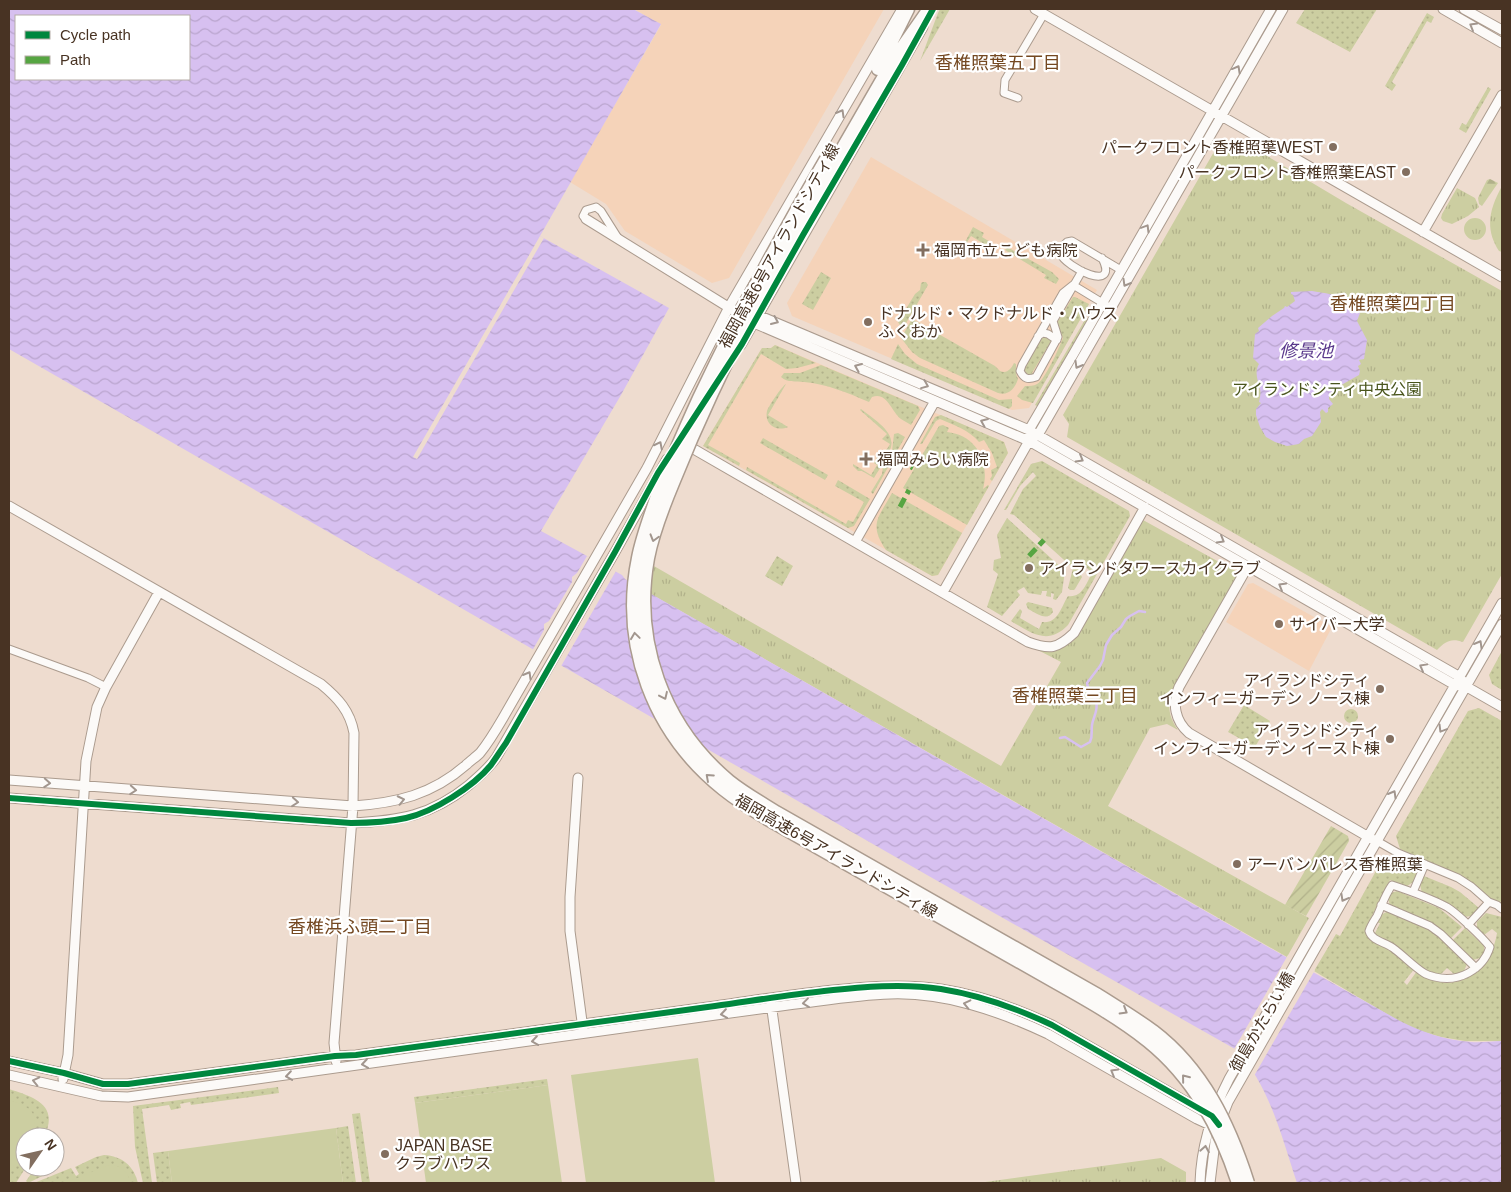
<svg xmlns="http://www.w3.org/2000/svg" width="1511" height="1192" font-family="Arial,'Noto Sans JP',sans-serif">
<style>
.built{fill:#f5d3b9}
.grass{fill:url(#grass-dots)}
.forest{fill:url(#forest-firs)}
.park{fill:url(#park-tufts)}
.garden{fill:url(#garden-furrows)}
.pitch{fill:#cccea1}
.water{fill:url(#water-waves);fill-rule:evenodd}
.pier{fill:#eedccf}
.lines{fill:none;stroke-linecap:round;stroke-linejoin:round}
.stream{stroke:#d7c0f0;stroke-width:2.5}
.minor-casing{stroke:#ab9b8e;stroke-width:9}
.tertiary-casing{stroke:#ab9b8e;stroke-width:11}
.motorway-casing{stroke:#ab9b8e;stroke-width:15}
.minor{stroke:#fcfaf8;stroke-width:7}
.tertiary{stroke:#fcfaf8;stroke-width:9}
.motorway{stroke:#fcfaf8;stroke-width:12}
.motorway-bridge-casing{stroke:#ab9b8e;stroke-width:15;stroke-linecap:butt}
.motorway-bridge{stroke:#fcfaf8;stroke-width:12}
.quiet{stroke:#56a542;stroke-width:5;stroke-dasharray:10 5;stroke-linecap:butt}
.cycleway-casing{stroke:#fff;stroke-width:9}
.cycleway{stroke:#00873e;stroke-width:6}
.oneway{stroke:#a2968e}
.poi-dot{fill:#826e5f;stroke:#fff;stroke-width:2}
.labels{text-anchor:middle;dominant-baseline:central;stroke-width:4.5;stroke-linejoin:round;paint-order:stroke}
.poi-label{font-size:16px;fill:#483323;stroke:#fff;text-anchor:start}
.street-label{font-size:16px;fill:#483323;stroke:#fff}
.park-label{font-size:16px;fill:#4a561d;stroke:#fff}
.neighbourhood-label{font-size:18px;fill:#744821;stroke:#fff}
.water-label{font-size:18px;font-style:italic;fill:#59378b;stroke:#fff}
</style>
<defs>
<pattern id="grass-dots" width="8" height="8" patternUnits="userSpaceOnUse" patternTransform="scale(1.25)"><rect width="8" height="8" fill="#cccea1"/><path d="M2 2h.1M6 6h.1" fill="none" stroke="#b1b18a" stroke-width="1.8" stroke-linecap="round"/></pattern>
<pattern id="forest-firs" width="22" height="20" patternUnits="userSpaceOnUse" patternTransform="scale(1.25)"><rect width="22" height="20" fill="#cccea1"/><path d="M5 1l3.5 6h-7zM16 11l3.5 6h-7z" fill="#b1b18a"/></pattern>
<pattern id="park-tufts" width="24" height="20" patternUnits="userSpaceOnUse" patternTransform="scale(1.25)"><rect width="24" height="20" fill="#cccea1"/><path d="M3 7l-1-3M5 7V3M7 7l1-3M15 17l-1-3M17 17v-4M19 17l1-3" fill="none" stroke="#b1b18a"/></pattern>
<pattern id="garden-furrows" width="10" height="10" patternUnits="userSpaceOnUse" patternTransform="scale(1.25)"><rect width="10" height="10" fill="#cccea1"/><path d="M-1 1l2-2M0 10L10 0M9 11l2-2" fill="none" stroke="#b1b18a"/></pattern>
<pattern id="water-waves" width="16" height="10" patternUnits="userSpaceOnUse" patternTransform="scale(1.25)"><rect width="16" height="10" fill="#d7c0f0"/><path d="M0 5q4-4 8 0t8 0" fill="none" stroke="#baa5ce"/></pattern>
</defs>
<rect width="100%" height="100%" fill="#eedccf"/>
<!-- built -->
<path class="built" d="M634 9H884L729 278 712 283 625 231 606 204 570 182 661 25Z
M871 157 1097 290 1029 408 1012 410 792 316 787 303Z
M775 345 1004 442 1008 453 938 575 932 576 703 446 762 348H771Z
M1253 583 1332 627 1309 671 1226 622 1248 584Z"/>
<!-- grass -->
<path class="grass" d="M940 9H950L920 61 938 13Z
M1305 9H1377L1350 52 1296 23Z
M1427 13 1434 17 1431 23 1427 21 1392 82 1396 85 1392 91 1385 86Z
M1488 87 1491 89 1466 133 1459 129 1462 123 1466 125Z
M973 227 984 233 982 237 997 246 994 250 971 236 964 247 963 246Z
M1007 247 1052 272 1059 279 1056 284 1044 278 1046 275 1005 250Z
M821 272 831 278 813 310 802 304Z
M923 282H926L928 285 905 325H900L898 322 915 294 920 290 921 283Z
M1073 297H1075L1089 304 1033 403 1022 400 1017 396 1025 386C1029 386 1034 386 1037 384 1045 380 1059 348 1063 338L1057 323Z
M1086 318 1089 320 1039 407 1035 405Z
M912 319 995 366 1000 371C1007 374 1011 369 1014 363L1016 364V374L1018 379C1015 389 1008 396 998 393L920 358 912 352 901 338Z
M1044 335 1052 339 1053 342 1049 349 1047 348 1032 373 1035 374 1028 376 1024 369 1039 338Z
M898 344 905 354 917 364 999 400 1012 399V406L1009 409 891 359Z
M775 345 816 363 797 368 786 369 761 354 708 445 740 463 739 466 703 446 762 348H771Z
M821 365 918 406 920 410 911 425C908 423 904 421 901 419 891 411 887 391 872 397L869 402C848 393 827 384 804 382 795 381 788 383 781 377L784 373H800Z
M786 384 768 415 788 427C777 432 764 425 767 411 768 407 782 386 786 384Z
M861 409C872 418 895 431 891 447 888 458 879 469 874 478L862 471H858L853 466V464L871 475 877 465 874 463 880 452 884 454 890 444 882 439 887 434 860 410Z
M941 415 1004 442 1008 453 992 481 990 479 992 476 991 470 997 467 992 453 984 440 979 442C969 430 954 425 940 419L936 421 922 444H920L935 417Z
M943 425 949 428 947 432C977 435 990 463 983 489L988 485 989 486 967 525 903 488 939 426Z
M898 433 905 437 873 494 871 492 882 474 883 467 892 451 894 434Z
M763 438 828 475 825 480 760 443Z
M1042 461 1129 511 1130 516 1068 625C1048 646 1031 633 1011 621L1020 609 1022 611 1020 618 1039 629 1042 622C1058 624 1061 607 1068 596 1082 598 1086 584 1092 573L1085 566 1079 572 1082 577 1075 589 1074 590H1070L1068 588 1073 568 1014 515 1010 514 1023 489 1036 476 1033 472 1020 486 1006 510H1004L1031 464Z
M747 467 846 524 848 520 853 522 864 502 835 486 838 480 870 499 854 526 848 528 746 470Z
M1104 476 1356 621V623L1103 478Z
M892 493 962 533 938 575 932 576 886 550C868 524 879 517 892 493Z
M1007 518 1065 571 1062 592 1056 600 1053 599 1054 594 1051 593V597L1046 596 1047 591H1042L1041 595 1028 593 1024 587 1017 591 1020 595 1002 616 987 607 998 574 993 570 994 560 1001 558 997 535Z
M777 556 793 566 782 586 765 576Z
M1028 602 1052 608 1053 612C1047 622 1036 613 1028 609L1026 604Z
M1502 651V690L1492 684 1489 675Z
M1244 705 1270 721 1255 747 1228 732Z
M1479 708 1502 721V901L1500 902 1491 899 1428 862 1400 849 1396 836 1468 711Z
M1344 716a7 7 0 1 1 14 0a7 7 0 1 1-14 0Z
M1386 859 1417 873 1413 882 1406 887 1390 880 1368 924 1366 933 1370 940 1390 949 1415 968 1404 982 1407 985 1417 971C1451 999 1491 973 1497 933L1492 929 1484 935 1477 928V922L1486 913 1502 917V1041H1465L1441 1037 1420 1031 1402 1023 1314 971 1336 934 1340 936 1382 860Z
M1424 876 1451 887 1460 892 1479 908 1471 916 1463 917 1422 893 1420 885Z
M1397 891 1439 908 1462 927 1450 939 1420 917 1390 906 1388 898 1391 893Z
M1388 911 1430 929 1436 933 1467 964 1464 971 1454 974 1447 968 1440 975 1426 971 1389 942 1374 935 1380 923H1378L1381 915Z
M1465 928 1484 946V952L1480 958 1473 960 1452 941Z
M547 1079 548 1085 415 1103 414 1097Z
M278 1087 279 1093 191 1105 190 1102 180 1104 181 1108 171 1110 169 1105 142 1109 152 1183H143L135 1147 133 1106Z
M9 1089C33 1097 60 1104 44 1137H25V1167H26L16 1183H9Z
M360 1113 370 1183H362L352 1114Z
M348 1126 356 1183H343L336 1128Z
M168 1151 172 1183H157L153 1153Z
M104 1155C122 1156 134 1166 138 1183H34L71 1168 76 1176 79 1174 75 1167 96 1157Z
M55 1164 57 1166V1169L28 1183 26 1181 36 1167H55Z"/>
<!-- forest -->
<path class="forest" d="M1490 179 1498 183 1482 206 1479 204 1478 198 1487 180Z"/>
<!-- park -->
<path class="park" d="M1237 138 1346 203 1502 291V574L1463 642C1451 638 1446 641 1437 650L1067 437 1069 424 1063 415 1219 143C1226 147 1233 145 1237 138Z
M1502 186V252L1499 251C1484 228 1490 208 1502 186Z
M1457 188 1475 198 1479 207 1468 216 1452 224 1443 221 1441 218 1442 214Z
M1464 229a11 11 0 1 1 22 0a11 11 0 1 1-22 0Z
M1143 520 1239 573 1172 691C1167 707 1169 717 1178 730L1167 724 1150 728 1108 806 1309 918 1287 957 635 585 647 562 1001 766 1061 662 1034 648C1054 654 1058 652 1074 640Z
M1161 1158 1186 1172V1183H978Z"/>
<!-- garden -->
<path class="garden" d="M1331 826 1348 836 1349 841 1306 916 1285 905Z"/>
<!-- pitch -->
<path class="pitch" d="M698 1058 715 1183H586L571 1075Z
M548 1085 562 1183H426L415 1103Z
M9 1100C29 1106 43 1114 30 1137H25V1146L9 1174Z
M336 1128 343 1183H172L168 1151Z
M112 1165C123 1166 128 1173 131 1183H65L106 1166Z"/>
<!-- water -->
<path class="water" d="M9 9H633L661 24 540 236 669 308 621 395 541 531 622 575 625 579 1261 943 1400 1021C1422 1032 1445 1040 1471 1042 1481 1043 1492 1041 1502 1041V1183H1297C1282 1138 1269 1083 1235 1049L927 875 9 349ZM16 16H189V79H16Z
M1312 291C1323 293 1339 294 1348 301 1352 304 1355 310 1360 313L1357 321 1367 340 1364 359 1359 360 1361 364 1358 366 1360 371 1359 375 1336 388 1329 394V399L1333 404 1328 408V412L1326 413 1322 409 1320 412 1321 422 1312 436 1304 439 1299 444 1287 446 1275 442 1266 437 1260 427 1256 415V409L1261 403 1259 402C1260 398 1261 393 1260 389 1258 380 1254 373 1259 364L1253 358 1255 334 1259 331 1258 328 1272 316 1284 308 1285 306 1287 307 1295 301 1293 295 1291 294V292Z"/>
<!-- pier -->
<path class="pier" d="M540 236 544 238 417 459 413 457Z
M587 556 616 571 560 668 532 651 544 630V624L549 621 572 582V577L577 573Z
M1288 955 1315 970 1254 1076 1243 1061 1233 1051Z"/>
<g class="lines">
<!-- stream -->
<path class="stream" d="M1060 738 1065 737 1081 747 1090 742C1093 736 1091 732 1092 725 1093 717 1099 710 1096 701 1093 694 1088 691 1087 683L1100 666 1103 660 1106 645 1112 635 1121 627 1126 619 1130 616 1139 611 1145 612"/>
<!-- minor casing -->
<g class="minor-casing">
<path id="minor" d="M1018 98 1004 93 1005 80 1044 14
M586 219 583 216 586 210 596 207 601 211 618 238
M1102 258C1120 294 1066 268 1060 253L1061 248 1067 242 1072 241 1121 270
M1073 285 1063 293 1022 365 1020 371C1024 379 1028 380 1036 377L1058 337 1053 321 1082 271
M1073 285 1111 308
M1038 336 1043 333 1048 334 1057 340
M9 649 88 678 106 687
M1377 841 1398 853 1458 878 1472 887 1489 902 1497 905 1502 909
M1392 885C1410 891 1430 898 1447 907 1457 913 1482 937 1490 947 1483 970 1458 983 1435 977 1431 976 1427 975 1424 973 1413 966 1404 956 1393 948 1385 942 1372 941 1369 931 1371 925 1374 921 1377 916 1382 905 1385 895 1392 885Z
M1413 892 1425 864
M1381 905 1430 926 1441 934 1476 968
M1468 925 1489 902"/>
</g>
<!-- tertiary casing -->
<g class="tertiary-casing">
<path id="tertiary" d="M1035 9 1502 277
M1443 9 1502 43
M1464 9 1502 30
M586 219 754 323 1029 441 1455 685 1467 687 1502 707
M1423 232 1502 95
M753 313 1029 430 1460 677 1467 687
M741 345 923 27
M1029 434V430L1074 353 1271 9
M685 444 1028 642C1050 650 1057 649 1074 633L1145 507
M9 506 321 684C338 698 350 711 354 733L353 806 334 1043 336 1061
M855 542 935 401
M1248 566 1179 687C1172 704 1175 721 1189 733L1372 839
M943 592 1029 441 1038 435 1283 9
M578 778 570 897V931L583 1029
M9 780 353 806C396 803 432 795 466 765 470 761 476 757 480 753 489 742 496 730 503 718L647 468 729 307 902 9
M9 798 351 823C399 821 431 816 469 785 479 776 488 769 496 758L615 552 667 459
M771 1003 796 1183
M9 1061 64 1073 103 1084H128L335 1056 356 1055C475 1038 595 1022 715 1006 751 1001 787 995 824 991 862 987 902 983 941 989 979 995 1016 1008 1052 1025L1206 1113
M9 1075 101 1096 128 1097 788 1005C822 1001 856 995 890 994 945 992 999 1011 1048 1034L1197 1119 1210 1125H1216
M63 1079 68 1055 86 761 97 707 106 687 159 592
M1200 1183C1201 1147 1212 1112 1229 1079L1502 603
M1210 1183 1215 1142 1219 1125 1228 1102 1350 888 1502 624"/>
</g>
<!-- motorway casing -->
<g class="motorway-casing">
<path id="motorway" d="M878 69 908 9
M834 163 894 59 929 9"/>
</g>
<!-- minor -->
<use href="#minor" class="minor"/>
<!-- tertiary -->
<use href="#tertiary" class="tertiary"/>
<!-- motorway -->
<use href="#motorway" class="motorway"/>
<!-- motorway-bridge casing -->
<g class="motorway-bridge-casing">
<path id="motorway-bridge" d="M826 159C780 237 738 316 699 398 684 431 670 463 657 496 650 517 642 537 638 558 620 646 653 733 723 789 738 801 754 811 771 821L1055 982C1087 1000 1119 1018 1148 1041 1194 1078 1220 1128 1238 1183
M834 163C811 204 787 244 765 285 747 320 729 357 712 393 698 423 685 453 673 483 663 507 653 532 648 558 633 642 663 726 729 781 744 793 760 802 776 812L1098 995C1117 1007 1135 1018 1153 1031 1203 1069 1229 1124 1248 1183"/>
</g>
<!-- motorway-bridge -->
<use href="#motorway-bridge" class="motorway-bridge"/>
<!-- quiet -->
<path class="quiet" d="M885 452 913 468
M900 507 909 490
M1029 556 1044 540"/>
<!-- cycleway casing -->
<g class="cycleway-casing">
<path id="cycleway" d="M9 798 351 823C369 823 388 822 406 818 433 812 473 787 491 765 496 758 501 750 506 743L615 552 658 473 742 344 803 235 902 65 933 9
M9 1061 64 1073 103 1084H128L335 1056 356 1055C475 1038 595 1022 715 1006 751 1001 787 995 824 991 862 987 902 983 941 989 979 995 1016 1008 1052 1025L1212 1116 1219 1125"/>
</g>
<!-- cycleway -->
<use href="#cycleway" class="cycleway"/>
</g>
<!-- one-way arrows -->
<defs><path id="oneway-chevron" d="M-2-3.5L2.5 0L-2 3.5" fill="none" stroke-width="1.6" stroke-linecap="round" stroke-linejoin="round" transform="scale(1.25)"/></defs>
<g class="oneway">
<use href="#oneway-chevron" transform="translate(1473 26) rotate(-150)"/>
<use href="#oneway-chevron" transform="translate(1237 69) rotate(-61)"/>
<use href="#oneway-chevron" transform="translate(841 113) rotate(-60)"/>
<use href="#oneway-chevron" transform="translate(1146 228) rotate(-59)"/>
<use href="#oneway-chevron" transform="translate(1126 283) rotate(120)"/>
<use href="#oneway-chevron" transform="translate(775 321) rotate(24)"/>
<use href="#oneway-chevron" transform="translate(1078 365) rotate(120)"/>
<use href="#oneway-chevron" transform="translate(858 367) rotate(-157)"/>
<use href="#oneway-chevron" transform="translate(925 385) rotate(22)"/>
<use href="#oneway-chevron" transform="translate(984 422) rotate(-157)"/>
<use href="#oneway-chevron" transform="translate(659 445) rotate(-63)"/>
<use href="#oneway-chevron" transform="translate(1080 459) rotate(30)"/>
<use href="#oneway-chevron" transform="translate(654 538) rotate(106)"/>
<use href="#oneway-chevron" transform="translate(1221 540) rotate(30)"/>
<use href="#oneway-chevron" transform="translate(1282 586) rotate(-150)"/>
<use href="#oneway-chevron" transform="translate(635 636) rotate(-98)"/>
<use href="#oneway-chevron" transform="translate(1479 644) rotate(-60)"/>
<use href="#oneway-chevron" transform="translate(1423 667) rotate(-151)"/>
<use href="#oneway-chevron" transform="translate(528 675) rotate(-60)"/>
<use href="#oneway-chevron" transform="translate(664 696) rotate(65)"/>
<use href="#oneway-chevron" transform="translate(1442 729) rotate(121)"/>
<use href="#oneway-chevron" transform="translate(709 777) rotate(-138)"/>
<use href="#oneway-chevron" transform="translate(47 783) rotate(4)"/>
<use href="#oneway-chevron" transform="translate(133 790) rotate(4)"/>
<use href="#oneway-chevron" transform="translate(1393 794) rotate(-60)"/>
<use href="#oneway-chevron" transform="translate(401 800) rotate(-12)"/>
<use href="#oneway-chevron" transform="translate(295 802) rotate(5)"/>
<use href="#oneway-chevron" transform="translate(1344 898) rotate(119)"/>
<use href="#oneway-chevron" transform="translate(806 1003) rotate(173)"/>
<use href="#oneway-chevron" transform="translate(967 1004) rotate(-167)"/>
<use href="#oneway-chevron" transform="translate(1124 1011) rotate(31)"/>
<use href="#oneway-chevron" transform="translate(724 1014) rotate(172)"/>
<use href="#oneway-chevron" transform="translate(535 1041) rotate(172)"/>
<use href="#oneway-chevron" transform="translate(365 1064) rotate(172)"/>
<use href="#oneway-chevron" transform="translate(1114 1072) rotate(-150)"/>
<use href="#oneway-chevron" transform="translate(289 1076) rotate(172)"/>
<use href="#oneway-chevron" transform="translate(1185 1078) rotate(-129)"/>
<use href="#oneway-chevron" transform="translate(36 1081) rotate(-167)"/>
<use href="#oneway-chevron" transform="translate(1205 1149) rotate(-80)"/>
</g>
<!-- markers -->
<g class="poi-dot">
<circle cx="1333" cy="147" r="5"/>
<circle cx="1406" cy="172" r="5"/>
<path d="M920.5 242.5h5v5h5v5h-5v5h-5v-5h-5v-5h5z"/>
<circle cx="868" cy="322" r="5"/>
<path d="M863.5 451.5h5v5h5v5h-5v5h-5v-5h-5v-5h5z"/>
<circle cx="1029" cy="568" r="5"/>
<circle cx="1279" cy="624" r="5"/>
<circle cx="1380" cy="689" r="5"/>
<circle cx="1390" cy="739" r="5"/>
<circle cx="1237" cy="864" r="5"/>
<circle cx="385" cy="1154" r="5"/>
</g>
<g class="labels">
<!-- poi labels -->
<g class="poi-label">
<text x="1323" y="147" text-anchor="end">パークフロント香椎照葉WEST</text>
<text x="1396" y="172" text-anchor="end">パークフロント香椎照葉EAST</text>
<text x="934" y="250">福岡市立こども病院</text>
<text x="878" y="313">ドナルド・マクドナルド・ハウス<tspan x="878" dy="18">ふくおか</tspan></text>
<text x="877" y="459">福岡みらい病院</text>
<text x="1039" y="568">アイランドタワースカイクラブ</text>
<text x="1289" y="624">サイバー大学</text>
<text x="1370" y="680" text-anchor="end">アイランドシティ<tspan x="1370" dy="18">インフィニガーデン ノース棟</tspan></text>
<text x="1380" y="730" text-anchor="end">アイランドシティ<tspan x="1380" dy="18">インフィニガーデン イースト棟</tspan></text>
<text x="1247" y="864">アーバンパレス香椎照葉</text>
<text x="395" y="1145">JAPAN BASE<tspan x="395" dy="18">クラブハウス</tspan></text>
</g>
<!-- street labels -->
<g class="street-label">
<text transform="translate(779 246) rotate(-61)">福岡高速6号アイランドシティ線</text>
<text transform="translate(836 856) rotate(30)">福岡高速6号アイランドシティ線</text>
<text transform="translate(1262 1022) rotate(-60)">御島かたらい橋</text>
</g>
<!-- park labels -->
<g class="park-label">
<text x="1327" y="389">アイランドシティ中央公園</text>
</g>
<!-- neighbourhood labels -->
<g class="neighbourhood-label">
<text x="998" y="63">香椎照葉五丁目</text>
<text x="1393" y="304">香椎照葉四丁目</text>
<text x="1075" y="696">香椎照葉三丁目</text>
<text x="360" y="927">香椎浜ふ頭二丁目</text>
</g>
<!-- water labels -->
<g class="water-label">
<text x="1306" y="351">修景池</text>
</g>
</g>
<!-- border -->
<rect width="1511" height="1192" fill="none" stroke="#483323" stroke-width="20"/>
<!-- legend -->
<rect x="15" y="15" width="175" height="65" fill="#ffffff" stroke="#b6ada7"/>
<rect x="25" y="31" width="25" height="8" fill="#00873e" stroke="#b6ada7"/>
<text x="60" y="40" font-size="15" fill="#483323">Cycle path</text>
<rect x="25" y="56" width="25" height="8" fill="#56a542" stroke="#b6ada7"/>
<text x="60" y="65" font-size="15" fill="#483323">Path</text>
<!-- north arrow -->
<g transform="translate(40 1152) rotate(56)"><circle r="24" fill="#ffffff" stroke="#b6ada7"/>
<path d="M0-4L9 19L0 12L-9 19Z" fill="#826e5f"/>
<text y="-8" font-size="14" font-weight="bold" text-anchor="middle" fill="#483323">N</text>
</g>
</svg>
